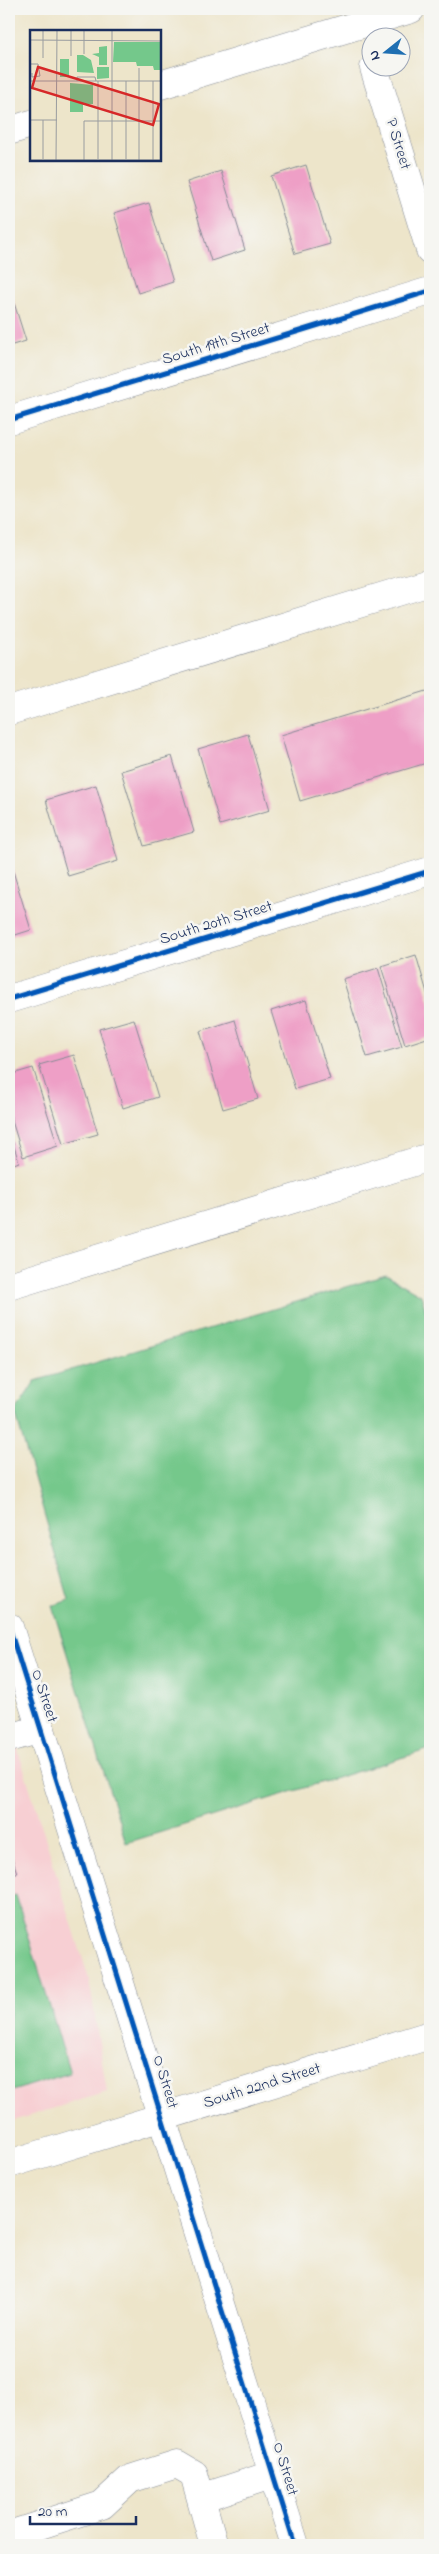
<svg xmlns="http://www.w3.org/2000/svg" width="439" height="2554" font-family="'Indie Flower',sans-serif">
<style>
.built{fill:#f7cfd3}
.green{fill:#74c88b;stroke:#487c74}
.building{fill:#ee9fc6}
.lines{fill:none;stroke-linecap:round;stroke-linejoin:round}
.minor-casing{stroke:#848a94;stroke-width:29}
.minor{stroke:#fff;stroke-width:28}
.cycleway-casing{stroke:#f6f6f2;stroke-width:8}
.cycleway{stroke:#0057b8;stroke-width:5}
.labels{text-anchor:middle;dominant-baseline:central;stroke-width:5;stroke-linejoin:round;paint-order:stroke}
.street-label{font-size:16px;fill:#1b2f5e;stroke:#f6f6f2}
.inset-road{fill:none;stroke:#999c9f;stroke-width:1}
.view{fill:#d62828;fill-opacity:0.15;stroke:#d62828;stroke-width:2.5}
.inset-edge{fill:none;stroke:#1b2f5e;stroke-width:2.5}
</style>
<rect width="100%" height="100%" fill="#f6f6f2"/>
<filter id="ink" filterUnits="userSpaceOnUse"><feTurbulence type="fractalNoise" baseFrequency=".02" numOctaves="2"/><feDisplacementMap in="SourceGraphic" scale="10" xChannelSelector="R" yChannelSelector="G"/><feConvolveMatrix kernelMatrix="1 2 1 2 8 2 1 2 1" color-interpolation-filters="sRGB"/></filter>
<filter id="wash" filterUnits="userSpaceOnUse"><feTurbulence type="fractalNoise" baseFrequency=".0096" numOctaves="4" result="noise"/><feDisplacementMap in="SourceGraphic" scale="20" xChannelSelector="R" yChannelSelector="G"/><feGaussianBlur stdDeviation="1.12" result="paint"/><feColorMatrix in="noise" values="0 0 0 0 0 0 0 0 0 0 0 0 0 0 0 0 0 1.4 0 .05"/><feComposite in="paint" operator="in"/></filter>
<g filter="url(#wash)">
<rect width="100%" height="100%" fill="#ede5ca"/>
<!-- built -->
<path class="built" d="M9 1721 89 1979 107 2092 9 2122Z"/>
<!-- green -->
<path class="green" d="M386 1275 421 1295 430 1325V1749L126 1843 52 1606 69 1600 15 1412 35 1381Z
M16 1895 70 2073 9 2092V1897Z"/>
<g id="blocks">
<!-- building -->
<path class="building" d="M306 165 330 244 295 254 271 176Z
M221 171 245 250 211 261 187 182Z
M149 203 173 282 138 293 114 213Z
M9 287 26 341 9 346Z
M430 690V762L300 801 281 735Z
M248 734 270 810 220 825 198 749Z
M172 756 194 832 144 846 121 771Z
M96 785 118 861 68 876 46 800Z
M9 858 31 930 9 937Z
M416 955 430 1003V1037L405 1045 381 966Z
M378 968 402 1047 367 1057 343 979Z
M306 1000 330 1079 295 1089 271 1011Z
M134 1019 158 1097 123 1108 99 1029Z
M235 1020 258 1099 223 1109 200 1031Z
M74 1055 98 1134 63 1144 39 1065Z
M33 1068 58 1146 23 1157 9 1111V1075Z
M9 1131 19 1162 9 1166Z
M9 1848 17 1873 9 1875Z"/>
</g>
</g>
<g filter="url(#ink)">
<use href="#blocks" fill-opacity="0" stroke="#848a94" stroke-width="1"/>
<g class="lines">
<!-- minor casing -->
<g class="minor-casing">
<path id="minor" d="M374 68 430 250
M160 85 411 9
M9 131 31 124
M9 420 430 291
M9 711 430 582
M9 999 430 871
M9 1286 430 1157
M9 1627 295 2545
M9 1738 41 1729
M9 2164 430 2035
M201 2498 274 2474
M9 2535 102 2505 130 2479 177 2464 194 2474 214 2545"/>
</g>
<!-- minor -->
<use href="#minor" class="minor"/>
<!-- cycleway casing -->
<g class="cycleway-casing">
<path id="cycleway" d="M9 420 430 291
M9 999 430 871
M9 1627 295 2545"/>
</g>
<!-- cycleway -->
<use href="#cycleway" class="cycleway"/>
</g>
</g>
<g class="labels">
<!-- street labels -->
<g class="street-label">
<text transform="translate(398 144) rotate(73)">P Street</text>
<text transform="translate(216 344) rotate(-17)">South 19th Street</text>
<text transform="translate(216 923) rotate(-17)">South 20th Street</text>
<text transform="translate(44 1696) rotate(72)">O Street</text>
<text transform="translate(165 2082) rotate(73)">O Street</text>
<text transform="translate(262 2086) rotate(-17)">South 22nd Street</text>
<text transform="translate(285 2469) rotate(73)">O Street</text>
</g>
</g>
<!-- overview -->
<g transform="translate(30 30)">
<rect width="131" height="131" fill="#ede5ca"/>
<path d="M131 12V40H124L123 36H107L106 32H83L84 12ZM77 16V35H69V27L62 24 69 23V17ZM47 25H53L61 30 64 43 47 42ZM30 29H39V47H30ZM67 37H79V48L67 49ZM40 53 63 55V74L53 75V82H40Z" fill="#74c88b"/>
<path class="inset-road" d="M41 0V26M54 0V24M0 10 132 11M13 28V0M0 34H8L10 46 2 47V43M109 38V130M0 51H132M47 51V47H65L66 51M96 51V129M123 51V130M0 90H27M13 90V129M68 129V51M0 130H132M54 130V91H132M82 130V0M26 131 27 0"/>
<path class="view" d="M8 37 129 74 123 95 2 58Z"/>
<rect width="131" height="131" class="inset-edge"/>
</g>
<!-- margin -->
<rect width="439" height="2554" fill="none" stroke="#f6f6f2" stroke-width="30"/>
<!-- north arrow -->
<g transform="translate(386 52) rotate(253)"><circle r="24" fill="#f6f6f2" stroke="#9ea6b7"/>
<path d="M0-4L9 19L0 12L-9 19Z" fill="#1f6fb2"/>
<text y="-8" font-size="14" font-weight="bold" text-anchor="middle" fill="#1b2f5e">N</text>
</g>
<!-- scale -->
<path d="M30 2516v8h106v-8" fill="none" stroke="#1b2f5e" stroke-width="2.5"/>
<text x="38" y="2516" font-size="15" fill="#1b2f5e" stroke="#f6f6f2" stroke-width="4" paint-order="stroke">20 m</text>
</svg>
